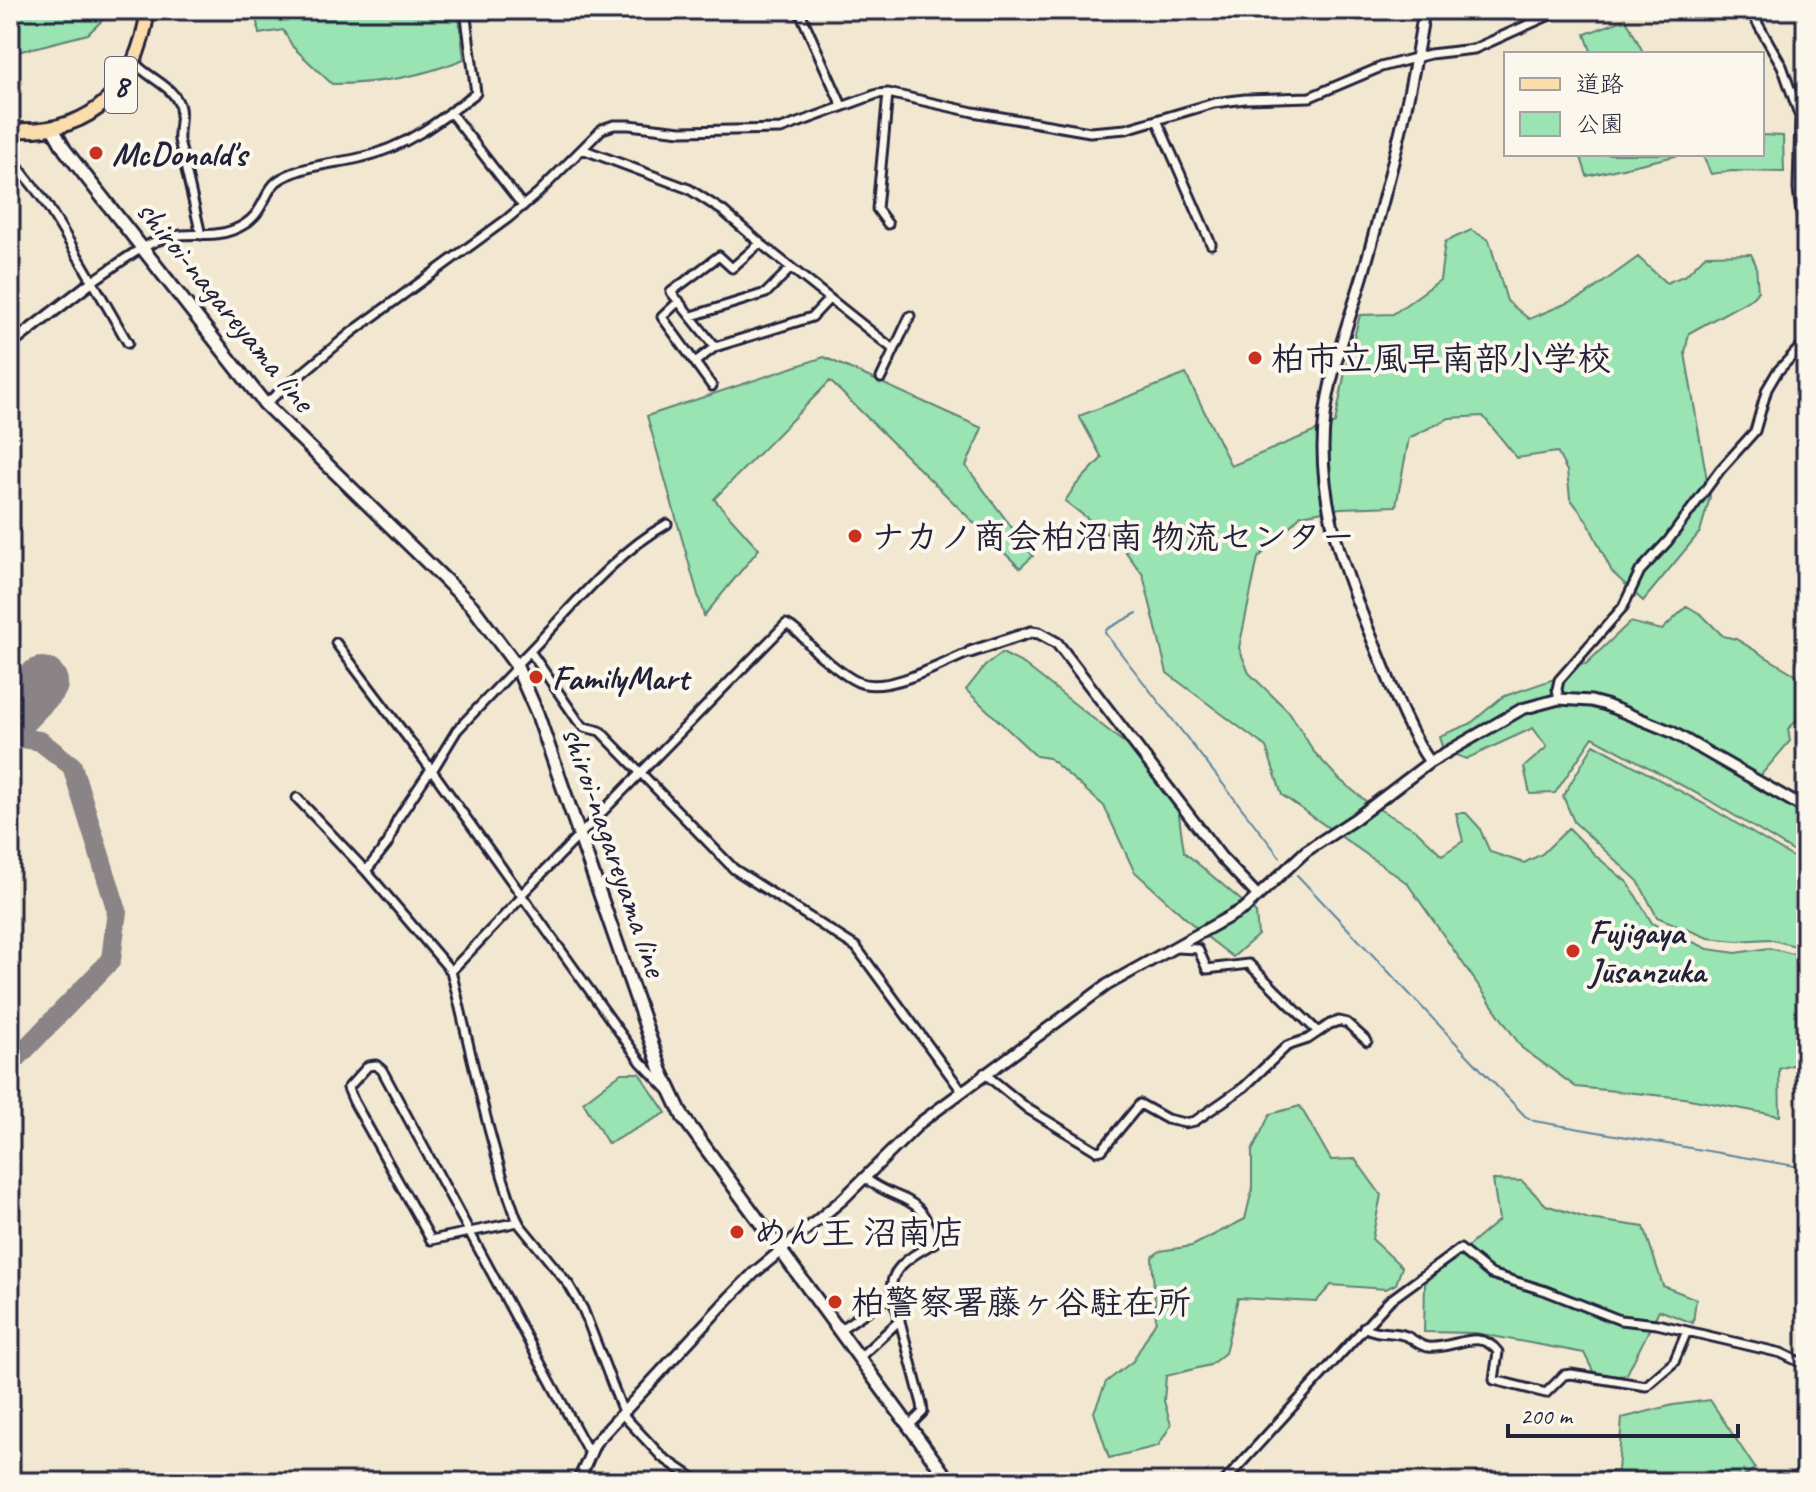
<svg xmlns="http://www.w3.org/2000/svg" width="1816" height="1492" font-family="Caveat,'Klee One',sans-serif">
<style>
.green{fill:#9ae3b2;stroke:#5e8276;stroke-width:2}
.lines{fill:none;stroke-linecap:round;stroke-linejoin:round}
.stream{stroke:#5a859e;stroke-width:2}
.taxiway{stroke:#8a8486;stroke-width:20}
.runway{stroke:#8a8486;stroke-width:52}
.minor-casing{stroke:#22223b;stroke-width:13}
.tertiary-casing{stroke:#22223b;stroke-width:15}
.secondary-casing{stroke:#22223b;stroke-width:17}
.primary-casing{stroke:#22223b;stroke-width:18}
.minor{stroke:#fbf7ec;stroke-width:7}
.tertiary{stroke:#fbf7ec;stroke-width:9}
.secondary{stroke:#fbf7ec;stroke-width:11}
.primary{stroke:#fbddab;stroke-width:12}
.poi-dot{fill:#c8321e;stroke:#fbf7ec;stroke-width:3}
.labels{text-anchor:middle;dominant-baseline:central;stroke-width:8;stroke-linejoin:round;paint-order:stroke}
.shield{fill:#fbf7ec;stroke:#636270;stroke-width:2}
.shield-label{font-size:32px;font-weight:bold;fill:#22223b}
.poi-label{font-size:34px;font-weight:bold;fill:#22223b;stroke:#fbf7ec;text-anchor:start}
.street-label{font-size:34px;fill:#22223b;stroke:#fbf7ec}
</style>
<rect width="100%" height="100%" fill="#f2e7d1"/>
<filter id="ink" filterUnits="userSpaceOnUse"><feTurbulence type="fractalNoise" baseFrequency=".0125" numOctaves="2"/><feDisplacementMap in="SourceGraphic" scale="16" xChannelSelector="R" yChannelSelector="G"/><feConvolveMatrix kernelMatrix="1 2 1 2 8 2 1 2 1" color-interpolation-filters="sRGB"/></filter>
<g filter="url(#ink)">
<!-- green -->
<path class="green" d="M10 10H113L88 34 10 54Z
M255 10H458L464 59C421 77 378 84 332 84L293 47 283 30 259 34Z
M1626 19 1644 54H1592L1585 34Z
M1762 135 1783 136 1784 172 1732 171 1711 174 1702 154H1762Z
M1580 154H1684L1587 176Z
M1471 230 1489 240 1507 301 1529 319 1584 296 1638 257 1666 283 1686 275 1706 255 1751 254 1756 265 1758 292 1751 299 1689 333 1685 353 1710 497 1700 532 1643 601 1612 572 1587 521 1570 498 1567 471 1557 452 1517 458 1483 416 1449 418 1409 438 1396 506 1341 508 1301 515 1258 558 1239 648 1249 673 1290 713 1314 752 1339 779 1368 803 1416 830 1442 855 1463 841 1456 813H1466L1479 827 1490 852 1524 863 1542 854 1569 828 1596 856 1628 883 1652 923 1708 949 1736 953 1769 948 1806 957V1061L1779 1069 1780 1116 1684 1098 1576 1087 1522 1048 1407 883 1282 795 1266 747 1167 673 1143 575 1119 543 1065 501 1076 485 1102 458 1079 416 1186 374 1231 466 1335 423 1346 367 1360 315 1393 314 1440 280 1445 242Z
M824 357 982 428 966 466 1033 556 1020 568 830 381 714 499 759 549 704 616 647 416Z
M1687 606 1702 615 1723 636 1736 639 1806 681V712L1788 729 1790 741 1754 783 1806 805V859L1707 799 1593 737 1555 793 1530 794 1524 767 1547 747 1533 728 1466 759 1443 750 1439 736 1470 724 1502 697 1569 674 1575 663 1586 664 1630 622 1662 630Z
M1002 653 1024 664 1141 756 1175 786 1184 852 1256 913 1258 935 1233 957 1203 934 1134 871 1104 806 1049 758 1036 756 966 690 985 666Z
M1594 744 1704 804 1806 865V949L1769 939 1737 941 1708 938 1657 917 1638 881 1574 822 1563 796Z
M621 1073H639L666 1113 608 1144 583 1102Z
M1300 1106 1331 1160 1355 1159 1381 1195 1372 1239 1402 1267 1396 1284 1386 1289 1331 1285 1316 1302 1238 1298 1225 1353 1210 1365 1166 1376 1164 1401 1171 1425 1158 1446 1109 1458 1094 1412 1106 1382 1133 1361 1156 1321 1152 1257 1160 1251 1192 1246 1245 1219 1252 1190V1151L1270 1114Z
M1493 1180 1522 1181 1546 1205 1589 1219 1644 1227 1663 1286 1696 1299 1693 1323 1659 1310 1627 1374 1598 1381 1584 1353 1476 1333 1424 1332 1425 1283 1499 1220Z
M1710 1400 1755 1468 1738 1482H1458L1548 1473 1618 1471 1622 1418 1673 1405Z"/>
<g class="lines">
<!-- stream -->
<path class="stream" d="M1137 613 1107 629 1105 633 1280 857
M1297 875 1525 1116 1534 1121 1806 1168"/>
<!-- taxiway -->
<path class="taxiway" d="M10 736 40 741 72 766 117 911 111 960 10 1065"/>
<!-- runway -->
<path class="runway" d="M10 716 42 683"/>
<!-- minor casing -->
<g class="minor-casing">
<path id="minor" d="M799 10 842 106
M1750 10 1782 66 1800 117 1798 189 1806 254
M135 63C148 78 176 87 180 108 182 117 178 129 179 140L201 235
M888 93 877 209 888 224
M450 112 523 206
M1157 120 1211 244
M582 149 689 189 723 211 760 243 893 349
M10 150C16 169 34 185 45 202 74 248 101 296 128 343
M93 281C116 266 145 241 173 236 193 232 213 238 233 230 268 217 261 189 282 178 306 165 333 164 359 158 405 148 440 121 476 93L465 10
M679 301 662 317 712 386
M692 316 766 293 791 268
M715 347 671 292 719 256 732 268 760 243
M695 362 715 347 812 317 829 299
M881 378 910 316
M265 404 352 332 507 219 538 193 602 129 614 125H629L681 131 781 129 877 94 888 93 973 112 1090 132 1126 129 1214 103 1245 99 1310 97 1381 67 1430 54 1474 49 1561 10
M336 643 431 769 641 1062 668 1090
M530 651 578 721 584 727 600 731 734 869 856 947 961 1090
M516 665C565 618 607 558 667 524
M1559 699 1557 689 1559 680 1623 607 1640 571 1668 541 1720 470 1755 431 1767 389 1777 372 1806 341
M432 771 457 730 517 667
M297 798 366 871 451 971
M366 871 388 843 397 820 431 769
M521 895 786 624C801 631 808 646 822 657 833 665 844 676 858 682 887 694 941 664 970 652
M522 897 451 971C472 1054 487 1137 516 1217L520 1225 569 1285 583 1309 623 1412
M1176 948 1198 949 1207 969 1249 964 1318 1032
M984 1073 1028 1109 1097 1151 1102 1150 1140 1104 1167 1119 1185 1123 1195 1121 1244 1087 1287 1046 1308 1039 1330 1024 1339 1021 1347 1023 1367 1041
M865 1178C899 1205 922 1190 934 1243 906 1259 879 1274 897 1310L922 1404 923 1412 909 1426
M518 1222 431 1240 354 1102 348 1088 368 1066 376 1065 382 1070 589 1453
M1364 1327C1380 1336 1392 1330 1406 1336 1414 1339 1419 1346 1428 1347 1453 1350 1479 1326 1498 1352L1494 1380 1546 1393 1564 1375 1571 1374 1646 1386 1674 1362 1687 1331
M839 1330 890 1296
M859 1358 900 1320
M622 1414 662 1457 699 1482
M1224 1482 1389 1301 1460 1249 1491 1274 1546 1291 1620 1320 1657 1324 1781 1353 1806 1365"/>
</g>
<!-- tertiary casing -->
<g class="tertiary-casing">
<path id="tertiary" d="M1424 10C1411 99 1388 184 1364 271 1347 330 1323 385 1323 448 1323 516 1347 579 1373 641 1390 681 1405 726 1430 762
M10 345 93 281
M970 652 1031 632 1039 633 1057 643 1221 857 1258 896
M578 1482 595 1443 729 1298 754 1273 843 1199 921 1122 1107 985 1245 908 1306 851 1355 819 1430 762 1522 709 1559 699 1591 701 1606 705 1672 732 1806 809"/>
</g>
<!-- secondary casing -->
<g class="secondary-casing">
<path id="secondary" d="M53 129 65 150 265 404 472 606 516 665 537 713 661 1070 683 1117 950 1482"/>
</g>
<!-- primary casing -->
<g class="primary-casing">
<path id="primary" d="M10 130C93 135 136 89 148 10"/>
</g>
<!-- minor -->
<use href="#minor" class="minor"/>
<!-- tertiary -->
<use href="#tertiary" class="tertiary"/>
<!-- secondary -->
<use href="#secondary" class="secondary"/>
<!-- primary -->
<use href="#primary" class="primary"/>
</g>
</g>
<!-- markers -->
<g class="poi-dot">
<circle cx="96" cy="153" r="8"/>
<circle cx="1255" cy="358" r="8"/>
<circle cx="855" cy="536" r="8"/>
<circle cx="536" cy="677" r="8"/>
<circle cx="1573" cy="951" r="8"/>
<circle cx="737" cy="1232" r="8"/>
<circle cx="835" cy="1302" r="8"/>
</g>
<g class="labels">
<!-- shield labels -->
<rect class="shield" x="105" y="57" width="32" height="56" rx="6"/>
<g class="shield-label">
<text x="121" y="85">8</text>
</g>
<!-- poi labels -->
<g class="poi-label">
<text x="112" y="153">McDonald's</text>
<text x="1271" y="358">柏市立風早南部小学校</text>
<text x="871" y="536">ナカノ商会柏沼南 物流センター</text>
<text x="552" y="677">FamilyMart</text>
<text x="1589" y="931">Fujigaya<tspan x="1589" dy="39">Jūsanzuka</tspan></text>
<text x="753" y="1232">めん王 沼南店</text>
<text x="851" y="1302">柏警察署藤ヶ谷駐在所</text>
</g>
<!-- street labels -->
<g class="street-label">
<text transform="translate(226 305) rotate(51)">shiroi-nagareyama line</text>
<text transform="translate(615 851) rotate(71)">shiroi-nagareyama line</text>
</g>
</g>
<!-- margin -->
<rect width="1816" height="1492" fill="none" stroke="#fbf7ec" stroke-width="40"/>
<rect x="20" y="20" width="1776" height="1452" fill="none" stroke="#22223b" stroke-width="3" filter="url(#ink)"/>
<!-- legend -->
<rect x="1504" y="52" width="260" height="104" fill="#fbf7ec" stroke="#a4a2a5" stroke-width="2"/>
<rect x="1520" y="78" width="40" height="12" fill="#fbddab" stroke="#a4a2a5" stroke-width="2"/>
<text x="1576" y="92" font-size="24" fill="#22223b">道路</text>
<rect x="1520" y="112" width="40" height="24" fill="#9ae3b2" stroke="#a4a2a5" stroke-width="2"/>
<text x="1576" y="132" font-size="24" fill="#22223b">公園</text>
<!-- scale -->
<path d="M1508 1424v12h230v-12" fill="none" stroke="#22223b" stroke-width="4"/>
<text x="1520" y="1424" font-size="24" fill="#22223b" stroke="#fbf7ec" stroke-width="6" paint-order="stroke">200 m</text>
</svg>
